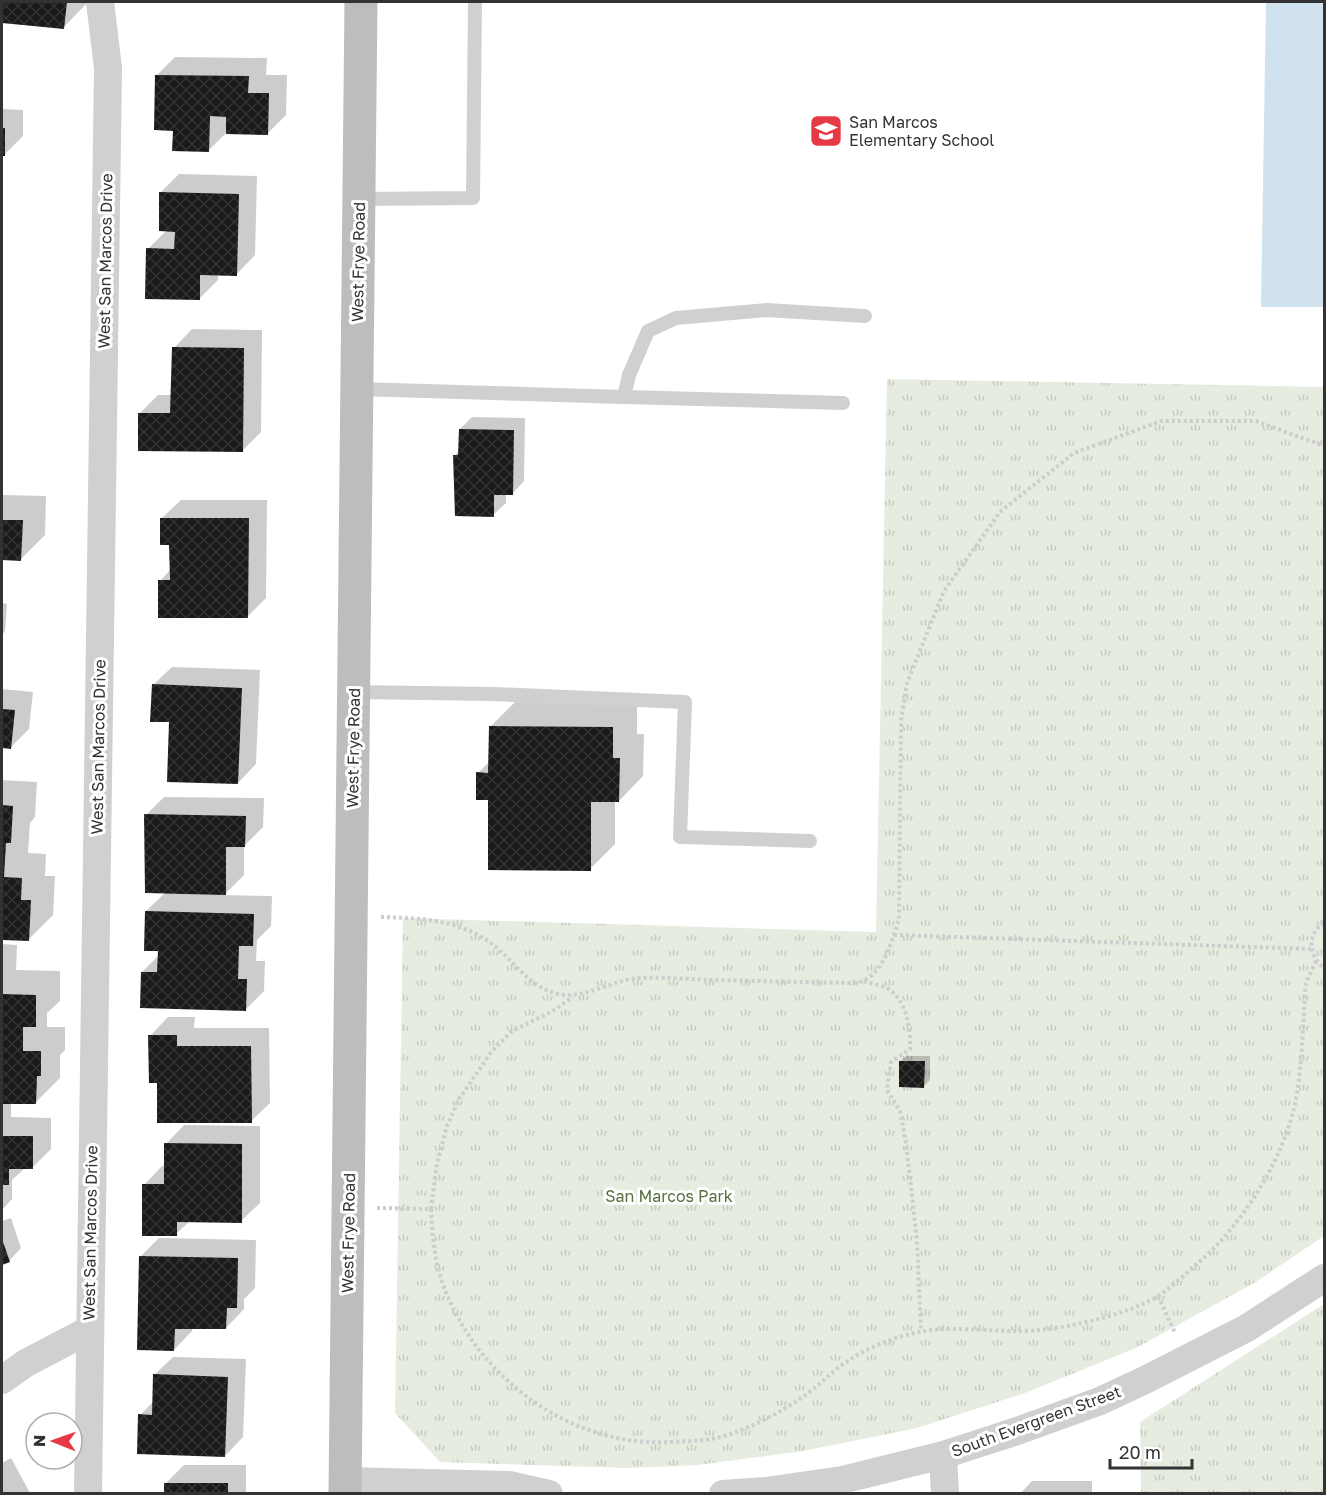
<svg xmlns="http://www.w3.org/2000/svg" width="1326" height="1495" font-family="'Golos Text',sans-serif">
<style>
.park{fill:url(#park-tufts)}
.water{fill:#cfe2ee}
.shadow{fill:#0003}
.building{fill:url(#building-cross-hatch)}
.lines{fill:none;stroke-linecap:round;stroke-linejoin:round}
.path{stroke:#cdcdcd;stroke-width:4;stroke-dasharray:3 3;stroke-linecap:butt}
.lane{stroke:#d0d0d0;stroke-width:14}
.street{stroke:#d0d0d0;stroke-width:28}
.secondary{stroke:#bdbdbd;stroke-width:33}
.labels{text-anchor:middle;dominant-baseline:central;stroke-width:6;stroke-linejoin:round;paint-order:stroke}
.poi-label{font-size:16px;fill:#333;stroke:#fff;text-anchor:start}
.street-label{font-size:16px;fill:#333;stroke:#fff}
.park-label{font-size:16px;fill:#56703f;stroke:#fff}
</style>
<defs>
<pattern id="park-tufts" width="24" height="20" patternUnits="userSpaceOnUse" patternTransform="scale(1.5)"><rect width="24" height="20" fill="#e6ecdf"/><path d="M3 7l-1-3M5 7V3M7 7l1-3M15 17l-1-3M17 17v-4M19 17l1-3" fill="none" stroke="#c6cbc0"/></pattern>
<pattern id="building-cross-hatch" width="8" height="8" patternUnits="userSpaceOnUse" patternTransform="scale(1.5)"><rect width="8" height="8" fill="#1a1a1a"/><path d="M0 0l8 8M0 8l8-8" fill="none" stroke="#333"/></pattern>
</defs>
<rect width="100%" height="100%" fill="#fff"/>
<!-- park -->
<path class="park" d="M887 379 1324 387V1236L1254 1283 1136 1348 1025 1393 917 1428 803 1451 698 1465 628 1468 440 1462 395 1413 403 918 876 932Z
M1324 1304V1493H1141L1140 1422Z"/>
<!-- water -->
<path class="water" d="M1266 2H1324V307H1261Z"/>
<!-- shadow -->
<path class="shadow" d="M2 2H88L63 28 2 21Z
M175 57 267 58 266 75H287L286 115 268 133H226L209 150 174 129 157 75Z
M2 109 23 110V136L4 155 2 154Z
M179 174 257 176 255 255 237 274 218 273V280L199 299 148 249 167 230 161 192Z
M192 329 262 330 261 432 242 451 140 413 158 395H172L174 348Z
M472 417 525 418 524 481 512 494 506 493V503L493 515 455 455 460 450V429Z
M2 419H3L2 468Z
M2 495 46 496 45 535 21 559H2Z
M181 500H267L266 598 248 616 160 581 171 569V544L162 518Z
M2 603 7 604 5 631 2 635Z
M172 667 260 670 256 764 238 783 153 685Z
M2 689 33 692 29 729 10 748 2 747Z
M515 702 637 703V734H644L643 776 619 801H615V844L590 869 489 799 478 773 490 761V727Z
M2 780 37 782 35 817 30 823 28 853 46 854 45 876H55L53 915 28 940 2 939Z
M164 797 264 798 263 827 244 846V875L224 895 272 896 271 926 257 940 256 961H265L264 991 245 1010 142 972 159 955 146 911 166 892 146 815Z
M2 944 17 945 16 970 60 971V1001L47 1013V1027H65V1050L60 1055V1078L35 1103 11 1102V1117L51 1118V1149L32 1168H25L12 1180V1199L2 1210Z
M168 1017H195L194 1028H269L270 1103 251 1121 159 1082 150 1036Z
M906 1056H930V1080L924 1086 901 1061Z
M184 1125 260 1126V1203L241 1221H190L176 1234 144 1185 162 1166H166V1144Z
M11 1218 21 1248 9 1261 2 1263V1221Z
M159 1238 256 1240 255 1288 244 1299V1309L226 1328 192 1327V1331L174 1350 140 1257Z
M173 1357 246 1359 243 1437 225 1456 140 1415 154 1401V1375Z
M11 1458 30 1493V1494H2V1463Z
M184 1465H246V1494H166V1483Z
M1032 1481H1092V1494H1020Z"/>
<!-- building -->
<path class="building" d="M2 2H67L64 29 2 23Z
M155 75 249 76 248 93H269L268 135 226 134V117L210 116 209 152 172 151 173 131 154 130Z
M2 128H5V156H2Z
M159 192 239 194 237 276 200 275V300L145 299 146 248 174 249 175 232 159 231Z
M172 347 244 348 243 452 138 451V413H170Z
M459 429 514 430 513 495H494V517L455 516 453 455H458Z
M160 518H249L248 618H158V580H170L169 545H160Z
M2 520H23L21 561 2 560Z
M152 684 242 688 238 784 167 782 169 722H150Z
M2 709 15 710 11 749 2 748Z
M489 726 613 727V758H620L619 802H591V871L488 870V800H476V772L488 773Z
M2 805 13 806 11 843H6L4 877 22 878 21 900H31L29 941 2 940Z
M144 814 246 816 245 847H226V895L145 893Z
M145 911 254 914 253 946H239L238 979H247L246 1011 140 1008 141 972H157L158 951H144Z
M2 994 36 995V1027H23V1051H41V1076H37L36 1104H2Z
M148 1035H177V1046H251L252 1123H157V1083H149Z
M899 1061H925L924 1088 899 1087Z
M2 1136H33V1169H9V1185H2Z
M164 1143 242 1144V1223L177 1222V1236H142V1184H164Z
M2 1239 10 1262 2 1265Z
M139 1256 238 1258 237 1308H227L226 1329H175L174 1351 137 1350Z
M153 1374 228 1377 225 1457 137 1454 138 1414 152 1415Z
M164 1483H228V1494H164Z"/>
<g class="lines">
<!-- path -->
<path class="path" d="M381 917C423 918 464 920 497 948 517 965 531 988 558 994 586 1000 614 978 642 978 665 977 688 979 710 980 756 981 802 982 847 983 853 983 861 983 865 980 885 969 892 940 899 919L901 721 907 683 944 591 1000 512 1074 453 1161 421H1256L1324 446
M1324 923C1306 934 1309 956 1324 968
M894 935 1312 949
M864 981C871 984 881 985 887 988 907 1000 911 1029 910 1049L891 1062 887 1090 900 1111 906 1143 917 1241 921 1331
M377 1208 431 1209 437 1163 447 1126 459 1099 492 1051 512 1031 551 1012 573 997
M431 1209C432 1232 434 1256 441 1279 473 1375 569 1448 671 1442 691 1441 709 1441 728 1435 756 1425 784 1411 808 1393 822 1383 833 1370 848 1361 868 1347 895 1337 919 1332 944 1326 989 1331 1016 1331 1054 1332 1126 1316 1158 1296 1172 1287 1186 1274 1198 1263 1243 1225 1284 1158 1296 1100 1301 1073 1302 1044 1304 1017 1304 1006 1304 994 1306 984 1308 977 1313 968 1316 961
M1158 1296 1175 1333"/>
<!-- lane -->
<path class="lane" d="M359 199 473 198 475 2
M357 389 624 397 629 375 648 331 676 318 766 310 865 316
M624 397 843 403
M354 692 493 694 685 702 680 837 810 841"/>
<!-- street -->
<path class="street" d="M2 1380 26 1363 89 1330
M943 1455 945 1494
M345 1481 509 1485 549 1494
M88 1494 108 68 100 2
M723 1494 766 1491 842 1480 943 1455 1014 1432 1100 1401 1145 1380 1247 1328 1324 1278"/>
<!-- secondary -->
<path class="secondary" d="M345 1494 361 2"/>
</g>
<!-- icons -->
<defs>
<g id="school-square" transform="scale(1.725)"><rect x="-9" y="-9" width="18" height="18" rx="4" fill="#e63946" stroke="#fff"/><path d="M0-5L7-2L0 1L-7-2ZM-4 1L0 2.5L4 1V4Q0 6-4 4Z" fill="#fff"/></g>
</defs>
<g fill-rule="evenodd">
<use href="#school-square" x="826" y="131"/>
</g>
<g class="labels">
<!-- poi labels -->
<g class="poi-label">
<text x="849" y="122">San Marcos<tspan x="849" dy="18">Elementary School</tspan></text>
</g>
<!-- street labels -->
<g class="street-label">
<text transform="translate(105 261) rotate(-89)">West San Marcos Drive</text>
<text transform="translate(358 262) rotate(-89)">West Frye Road</text>
<text transform="translate(98 747) rotate(-89)">West San Marcos Drive</text>
<text transform="translate(353 748) rotate(-89)">West Frye Road</text>
<text transform="translate(90 1233) rotate(-89)">West San Marcos Drive</text>
<text transform="translate(348 1233) rotate(-89)">West Frye Road</text>
<text transform="translate(1036 1421) rotate(-20)">South Evergreen Street</text>
</g>
<!-- park labels -->
<g class="park-label">
<text x="669" y="1196">San Marcos Park</text>
</g>
</g>
<!-- border -->
<rect width="1326" height="1495" fill="none" stroke="#333333" stroke-width="6"/>
<!-- north arrow -->
<g transform="translate(54 1441) rotate(271)"><circle r="28" fill="#ffffff" stroke="#adadad" stroke-width="1.5"/>
<path d="M0-4.5L10 22L0 15L-10 22Z" fill="#e63946"/>
<text y="-9" font-size="16" font-weight="bold" text-anchor="middle" fill="#333333">N</text>
</g>
<!-- scale -->
<path d="M1110 1459v9h82v-9" fill="none" stroke="#333333" stroke-width="3"/>
<text x="1119" y="1459" font-size="18" fill="#333333" stroke="#ffffff" stroke-width="4.5" paint-order="stroke">20 m</text>
</svg>
